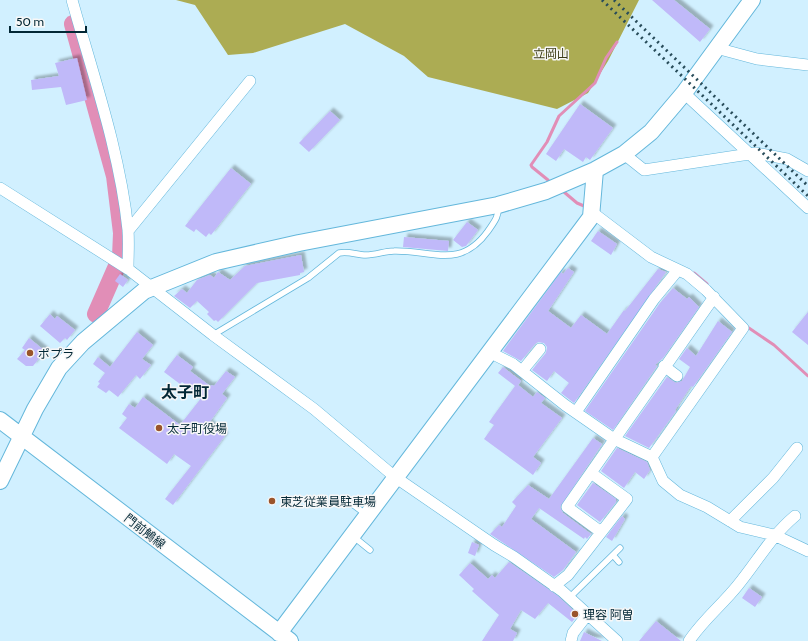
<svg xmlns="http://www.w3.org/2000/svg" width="808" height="641" font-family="Cabin,'Noto Sans JP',sans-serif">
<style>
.forest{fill:#acac53}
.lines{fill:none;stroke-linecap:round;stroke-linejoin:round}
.stream{stroke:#e18eb7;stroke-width:3}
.river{stroke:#e18eb7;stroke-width:18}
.building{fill:#c0b9f9;filter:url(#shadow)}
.lane-casing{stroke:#64b7db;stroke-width:7}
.street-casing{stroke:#64b7db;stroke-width:12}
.secondary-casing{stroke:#64b7db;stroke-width:18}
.lane{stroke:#fff;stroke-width:5.5}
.street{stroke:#fff;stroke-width:11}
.secondary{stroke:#fff;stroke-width:16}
.rail{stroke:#284c5a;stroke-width:3;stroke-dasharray:2 4;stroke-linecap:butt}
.poi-dot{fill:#9a542b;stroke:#f7f7f7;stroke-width:1.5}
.labels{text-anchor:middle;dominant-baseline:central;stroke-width:3;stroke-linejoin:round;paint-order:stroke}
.park-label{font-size:12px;fill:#3c3c16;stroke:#f7f7f7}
.poi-label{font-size:12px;fill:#022735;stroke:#f7f7f7;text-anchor:start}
.street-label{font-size:12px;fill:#022735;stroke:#f7f7f7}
.district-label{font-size:16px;font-weight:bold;fill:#022735;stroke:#f7f7f7}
</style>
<defs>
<filter id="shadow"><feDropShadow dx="3.5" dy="-3.5" stdDeviation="1" flood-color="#0004"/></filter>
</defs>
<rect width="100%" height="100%" fill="#d1f0ff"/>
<!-- forest -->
<path class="forest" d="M176 0H639L608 61 588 93 557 109 428 77 404 56 345 24 253 53 228 55 195 5Z"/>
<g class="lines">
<!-- stream -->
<path class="stream" d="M548 180 532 167 531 165 547 142 559 116 595 83 606 58 617 42
M564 192 577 203 584 206
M694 273 707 284
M746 326 774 345 808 376"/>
<!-- river -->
<path class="river" d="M73 24 115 176 122 233 121 257 96 314"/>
</g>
<!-- building -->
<path class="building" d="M652 0H674L710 29 700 42Z
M77 58 87 100 66 105 61 87 32 90 31 80 59 76 55 63Z
M580 104 613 128 590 160 586 157 583 162 564 149 556 161 546 154Z
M330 111 340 120 309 152 299 143Z
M231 168 251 184 211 235 209 233 206 237 196 229 194 232 185 226Z
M467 222 478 230 466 246 462 247 453 240Z
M598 231 617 244 611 255 591 241Z
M404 237 449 241 448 251 403 247Z
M301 255 304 272 300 273V275L257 283 218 322 216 320 214 321 207 314 209 312 197 301 190 308 174 296 182 289 187 293 197 280 210 275 214 278 218 272 230 280 245 266Z
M568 268 574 272 548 311 571 328 581 315 607 334 624 310 625 311 658 269 666 272 574 403 561 393 569 383 554 371 547 381 532 370 546 353 547 347 544 343 538 342 535 344 521 361 503 351 561 272 563 274Z
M120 274 128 280 123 287 115 281Z
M673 288 687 299 689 297 699 307 663 358 655 365 657 366 613 430 585 411 660 303Z
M808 312V345L792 332Z
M50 314 55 319 57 316 75 330 67 340 65 338 60 343 40 326Z
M718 321 732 332 693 387 691 386 675 410 676 411 649 448 625 436 667 377 676 383 682 381 690 367 679 359 687 348 696 356Z
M137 332 153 345 142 359 151 365 140 379 136 375 118 397 109 390 106 393 97 387 100 383 98 382 105 373 93 364 98 357 110 367Z
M29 338 45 351 33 366H26L17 359 25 350 22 348Z
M177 355 193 367 190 371 210 386 212 385 214 386 226 371 235 377 222 394 227 398 209 423 225 436 173 505 165 499 191 466 174 454 167 464 119 428 127 418 122 414 129 404 135 408 143 397 180 425 202 397 182 382 180 384 164 372Z
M503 367 521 381 518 385 533 397 537 392 545 398 541 403 562 418 533 457 541 463 533 475 484 439 494 425 489 422 515 386 498 373Z
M593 438 602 444 560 507 563 513 591 534 587 539 585 537 584 539 539 508 531 519 576 552 563 570 554 577 490 534 499 525 502 527 516 506 512 502 528 485 549 499Z
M617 448 647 462 650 470 644 479 635 472 624 488 601 471Z
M593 483 616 499V502L600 522 577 505Z
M622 516 625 519 612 541 606 537Z
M472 542 479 545 475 556 468 553Z
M509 562 558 596 578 615 572 622 548 603 535 619 521 610 510 629 517 633 513 641H482L499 615 472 591 474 589 459 575 470 563 488 579 492 575 495 578Z
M749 588 762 597 755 607 742 598Z
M656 621 681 641H639Z
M584 632 602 641H580Z"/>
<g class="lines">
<!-- lane casing -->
<g class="lane-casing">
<path id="lane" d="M213 335 308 278 339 253C349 251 357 255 366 255 376 255 385 251 394 251 432 250 460 270 488 231 494 222 499 217 498 206
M348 501 367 515
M354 537 370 550
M613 555 619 562
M569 598 620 548"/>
</g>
<!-- street casing -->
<g class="street-casing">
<path id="street" d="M72 0C93 75 120 152 128 230 129 243 128 256 128 269
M716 48 757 59 808 65
M684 93 808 208
M624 154 644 170 756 153 787 159 808 171
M0 188 128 269 213 335 314 409 395 477 494 545 514 557 562 591 617 641
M593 213 651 257 687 274 706 290 743 328 652 457
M128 231 250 81
M489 352 513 364 565 405 614 439 652 457 663 481 680 495 707 507 740 527 774 535 808 551
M664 366 677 376
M522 371 540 349
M576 412 654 299 678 270
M730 521 773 478 797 448
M601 532 567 507 714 297
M554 586 568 575 627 499 591 473
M571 641 573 633 587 615
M689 641C703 620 722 605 738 585 757 562 771 536 795 516"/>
</g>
<!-- secondary casing -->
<g class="secondary-casing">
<path id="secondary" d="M0 420 290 641
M0 481 35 409 59 368 83 342 144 291 216 262 299 243 498 205 546 191 595 170 624 154 651 132 684 93 752 0
M279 633 591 217 595 170"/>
</g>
<!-- lane -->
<use href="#lane" class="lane"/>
<!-- street -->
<use href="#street" class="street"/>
<!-- secondary -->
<use href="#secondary" class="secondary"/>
<!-- rail -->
<path class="rail" d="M602 0 808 196
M614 0 808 186"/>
</g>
<!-- markers -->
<g class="poi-dot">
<circle cx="30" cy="353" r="4"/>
<circle cx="159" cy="428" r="4"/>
<circle cx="272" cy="501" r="4"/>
<circle cx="575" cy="614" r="4"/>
</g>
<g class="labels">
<!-- park labels -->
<g class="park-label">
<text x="551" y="53">立岡山</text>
</g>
<!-- poi labels -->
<g class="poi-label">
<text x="38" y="353">ポプラ</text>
<text x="167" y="428">太子町役場</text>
<text x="280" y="501">東芝従業員駐車場</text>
<text x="583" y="614">理容 阿曽</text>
</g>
<!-- street labels -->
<g class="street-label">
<text transform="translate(145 531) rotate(38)">門前鵤線</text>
</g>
<!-- district labels -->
<g class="district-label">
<text x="185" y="392">太子町</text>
</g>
</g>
<!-- scale -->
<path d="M10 26v6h76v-6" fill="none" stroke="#022735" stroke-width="2"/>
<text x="16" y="26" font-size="12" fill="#022735" stroke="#f7f7f7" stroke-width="3" paint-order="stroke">50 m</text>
</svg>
